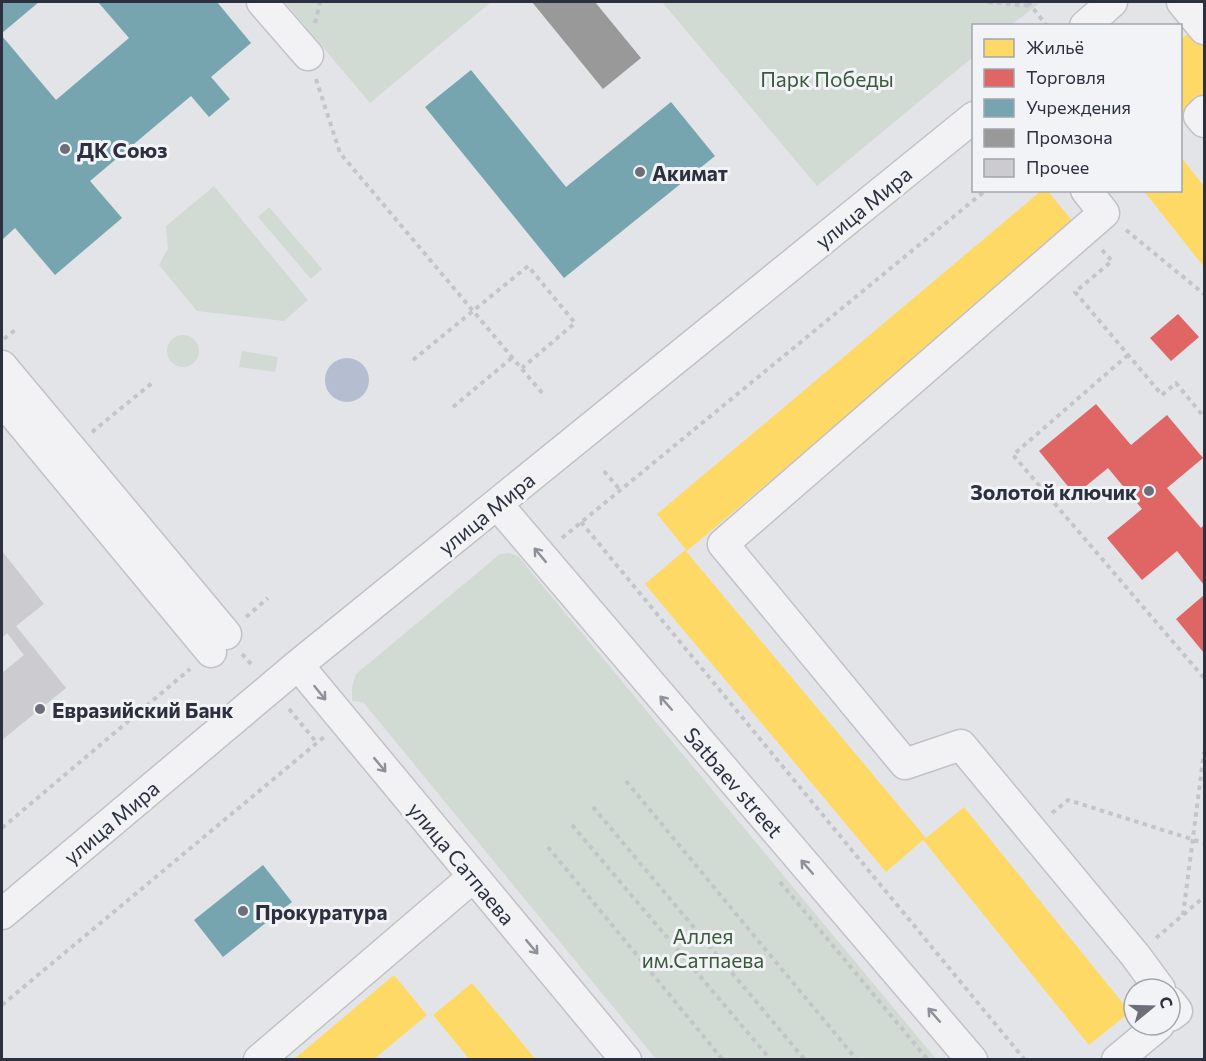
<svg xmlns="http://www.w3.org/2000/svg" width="1206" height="1061" font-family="Commissioner,sans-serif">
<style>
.green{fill:#d2dad4}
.water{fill:#b5bdd0}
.homes{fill:#ffd966}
.shops{fill:#e06666}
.public{fill:#76a5af}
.industry{fill:#999}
.building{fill:#ccccd0}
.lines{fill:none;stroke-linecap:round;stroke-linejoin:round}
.minor-casing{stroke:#c2c2c6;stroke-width:33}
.path{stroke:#c4c5c9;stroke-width:4;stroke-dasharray:4.5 4.5;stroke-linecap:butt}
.minor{stroke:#f2f2f4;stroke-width:30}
.oneway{stroke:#8f919a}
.poi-dot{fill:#6c6f7a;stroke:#f1f3f6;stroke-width:2}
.labels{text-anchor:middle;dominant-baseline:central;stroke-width:6;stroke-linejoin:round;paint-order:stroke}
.park-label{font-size:21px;fill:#3b593b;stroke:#f1f3f6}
.poi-label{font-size:21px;font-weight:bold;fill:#2c303f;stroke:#f1f3f6;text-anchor:start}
.street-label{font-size:21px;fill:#2c303f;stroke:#f1f3f6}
</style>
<rect width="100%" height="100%" fill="#e3e4e8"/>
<!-- green -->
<path class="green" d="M285 2H491L370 103Z
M662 2H1041L1011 25 974 26 973 57 817 186Z
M214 186 308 300 284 321 197 311 159 265 168 248 166 226Z
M269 207 322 269 311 279 258 217Z
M167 351a16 16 0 1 1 32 0a16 16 0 1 1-32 0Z
M242 351 278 357 275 372 239 367Z
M509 553 518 556 527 567 936 1059H656L363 702 352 701V687L356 674 500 554Z"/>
<!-- water -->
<path class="water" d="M325 380a22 22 0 1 1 44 0a22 22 0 1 1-44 0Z"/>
<!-- homes -->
<path class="homes" d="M1198 26 1204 34V93L1180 113V40Z
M1180 156 1204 186V267L1143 190H1180Z
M1042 190H1047L1075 224 687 551 657 514Z
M685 550 926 838 964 807 1130 1012 1089 1045 923 840 886 872 645 584Z
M394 975 427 1015 373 1060H293Z
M472 983 518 1038 536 1060H470L433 1015Z"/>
<!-- shops -->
<path class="shops" d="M1178 314 1199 337 1171 361 1150 338Z
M1096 404 1131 445 1167 415 1203 458 1167 488 1201 528 1204 525V585L1177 551 1142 580 1107 538 1142 509 1108 468 1075 495 1039 451Z
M1204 595V653L1176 619Z"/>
<!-- public -->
<path class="public" d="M2 2H39L2 33Z
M98 2H217L251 43 211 77 230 99 209 117 191 96 90 181 122 218 55 275 15 228 2 240V36L56 100 129 38Z
M471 70 566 187 671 102 715 156 564 278 425 107Z
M263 865 292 902 223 957 194 920Z"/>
<!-- industry -->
<path class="industry" d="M532 2H595L641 58 603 89Z"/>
<!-- building -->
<path class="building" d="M2 551 44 604 16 626 66 688 2 740V673L24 655 7 633 2 638Z"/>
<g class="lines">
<!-- minor casing -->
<g class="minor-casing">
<path id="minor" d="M262 2 308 55
M1182 2 1204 29
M1085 26 1112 2
M1204 111 1199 116 1204 122
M1086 190 1104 213 723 544 905 764 961 745 1135 955 1160 989
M2 366 226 634
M2 400 211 652
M497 504 972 1060
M298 665 626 1060
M2 914 298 665 974 117
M1170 1002 1177 1011 1170 1016
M259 1060 473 877
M1117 1060 1159 1025"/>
</g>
<!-- path -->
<path class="path" d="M988 2 1031 6
M1028 2 1047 26
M315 23 320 2
M316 79 340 153 543 394
M1126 230 1204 294
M1102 250 1112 261 1075 292 1162 395 1176 383 1204 417
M4 339 15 330
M1128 355 1013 455 1204 678
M413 360 528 266 575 323 522 368
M453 407 513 357
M92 432 152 383
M604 471 620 490
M581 522 1025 1060
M562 538 986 190
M246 617 268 598
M242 654 253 666
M289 709 317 743
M626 781 857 1060
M593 807 805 1060
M1052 813 1068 800 1204 843
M572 825 771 1060
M2 828 190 669
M548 847 723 1060
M780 882 928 1060
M1183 915 1204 752
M1156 938 1204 897
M2 1005 324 737"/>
<!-- minor -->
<use href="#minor" class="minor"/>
</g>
<!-- one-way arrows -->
<defs><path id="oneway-shaft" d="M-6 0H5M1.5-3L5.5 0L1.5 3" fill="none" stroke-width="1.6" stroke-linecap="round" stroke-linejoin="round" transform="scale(1.5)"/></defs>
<g class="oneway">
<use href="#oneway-shaft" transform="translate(540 555) rotate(-130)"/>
<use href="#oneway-shaft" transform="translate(320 693) rotate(51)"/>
<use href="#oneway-shaft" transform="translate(666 703) rotate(-131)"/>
<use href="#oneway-shaft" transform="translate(380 765) rotate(50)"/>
<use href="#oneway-shaft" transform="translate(807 867) rotate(-131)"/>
<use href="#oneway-shaft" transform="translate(532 947) rotate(50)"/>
<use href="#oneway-shaft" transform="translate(934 1015) rotate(-131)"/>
</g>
<!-- markers -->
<g class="poi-dot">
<circle cx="65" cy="149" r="6"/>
<circle cx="640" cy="172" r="6"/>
<circle cx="1149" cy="491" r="6"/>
<circle cx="40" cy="709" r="6"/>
<circle cx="243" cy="911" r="6"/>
</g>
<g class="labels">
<!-- park labels -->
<g class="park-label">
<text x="827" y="78">Парк Победы</text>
<text x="703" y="935">Аллея<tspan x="703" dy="24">им.Сатпаева</tspan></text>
</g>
<!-- poi labels -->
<g class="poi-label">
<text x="77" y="149">ДК Союз</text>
<text x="652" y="172">Акимат</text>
<text x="1137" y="491" text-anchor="end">Золотой ключик</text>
<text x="52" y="709">Евразийский Банк</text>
<text x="255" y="911">Прокуратура</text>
</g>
<!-- street labels -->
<g class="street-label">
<text transform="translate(863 207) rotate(-39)">улица Мира</text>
<text transform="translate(486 513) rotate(-39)">улица Мира</text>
<text transform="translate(734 782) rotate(49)">Satbaev street</text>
<text transform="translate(111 822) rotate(-40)">улица Мира</text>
<text transform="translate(462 863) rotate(50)">улица Сатпаева</text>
</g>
</g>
<!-- border -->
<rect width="1206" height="1061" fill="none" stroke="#2c303f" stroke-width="6"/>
<!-- legend -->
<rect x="972" y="24" width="210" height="168" fill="#f1f3f6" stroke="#a2a5ad" stroke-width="1.5"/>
<rect x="984" y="39" width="30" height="18" fill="#ffd966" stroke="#a2a5ad" stroke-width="1.5"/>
<text x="1026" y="54" font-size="18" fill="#2c303f">Жильё</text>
<rect x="984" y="69" width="30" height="18" fill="#e06666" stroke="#a2a5ad" stroke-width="1.5"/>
<text x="1026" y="84" font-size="18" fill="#2c303f">Торговля</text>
<rect x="984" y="99" width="30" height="18" fill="#76a5af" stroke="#a2a5ad" stroke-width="1.5"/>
<text x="1026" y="114" font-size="18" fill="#2c303f">Учреждения</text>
<rect x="984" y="129" width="30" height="18" fill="#999999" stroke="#a2a5ad" stroke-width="1.5"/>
<text x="1026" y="144" font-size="18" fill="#2c303f">Промзона</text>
<rect x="984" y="159" width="30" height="18" fill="#ccccd0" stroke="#a2a5ad" stroke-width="1.5"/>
<text x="1026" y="174" font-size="18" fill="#2c303f">Прочее</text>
<!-- north arrow -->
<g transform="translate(1152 1007) rotate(71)"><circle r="28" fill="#f1f3f6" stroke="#a2a5ad" stroke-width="1.5"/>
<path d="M0-4.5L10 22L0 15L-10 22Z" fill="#6c6f7a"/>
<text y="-9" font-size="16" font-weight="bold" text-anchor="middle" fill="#2c303f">С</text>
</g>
</svg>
